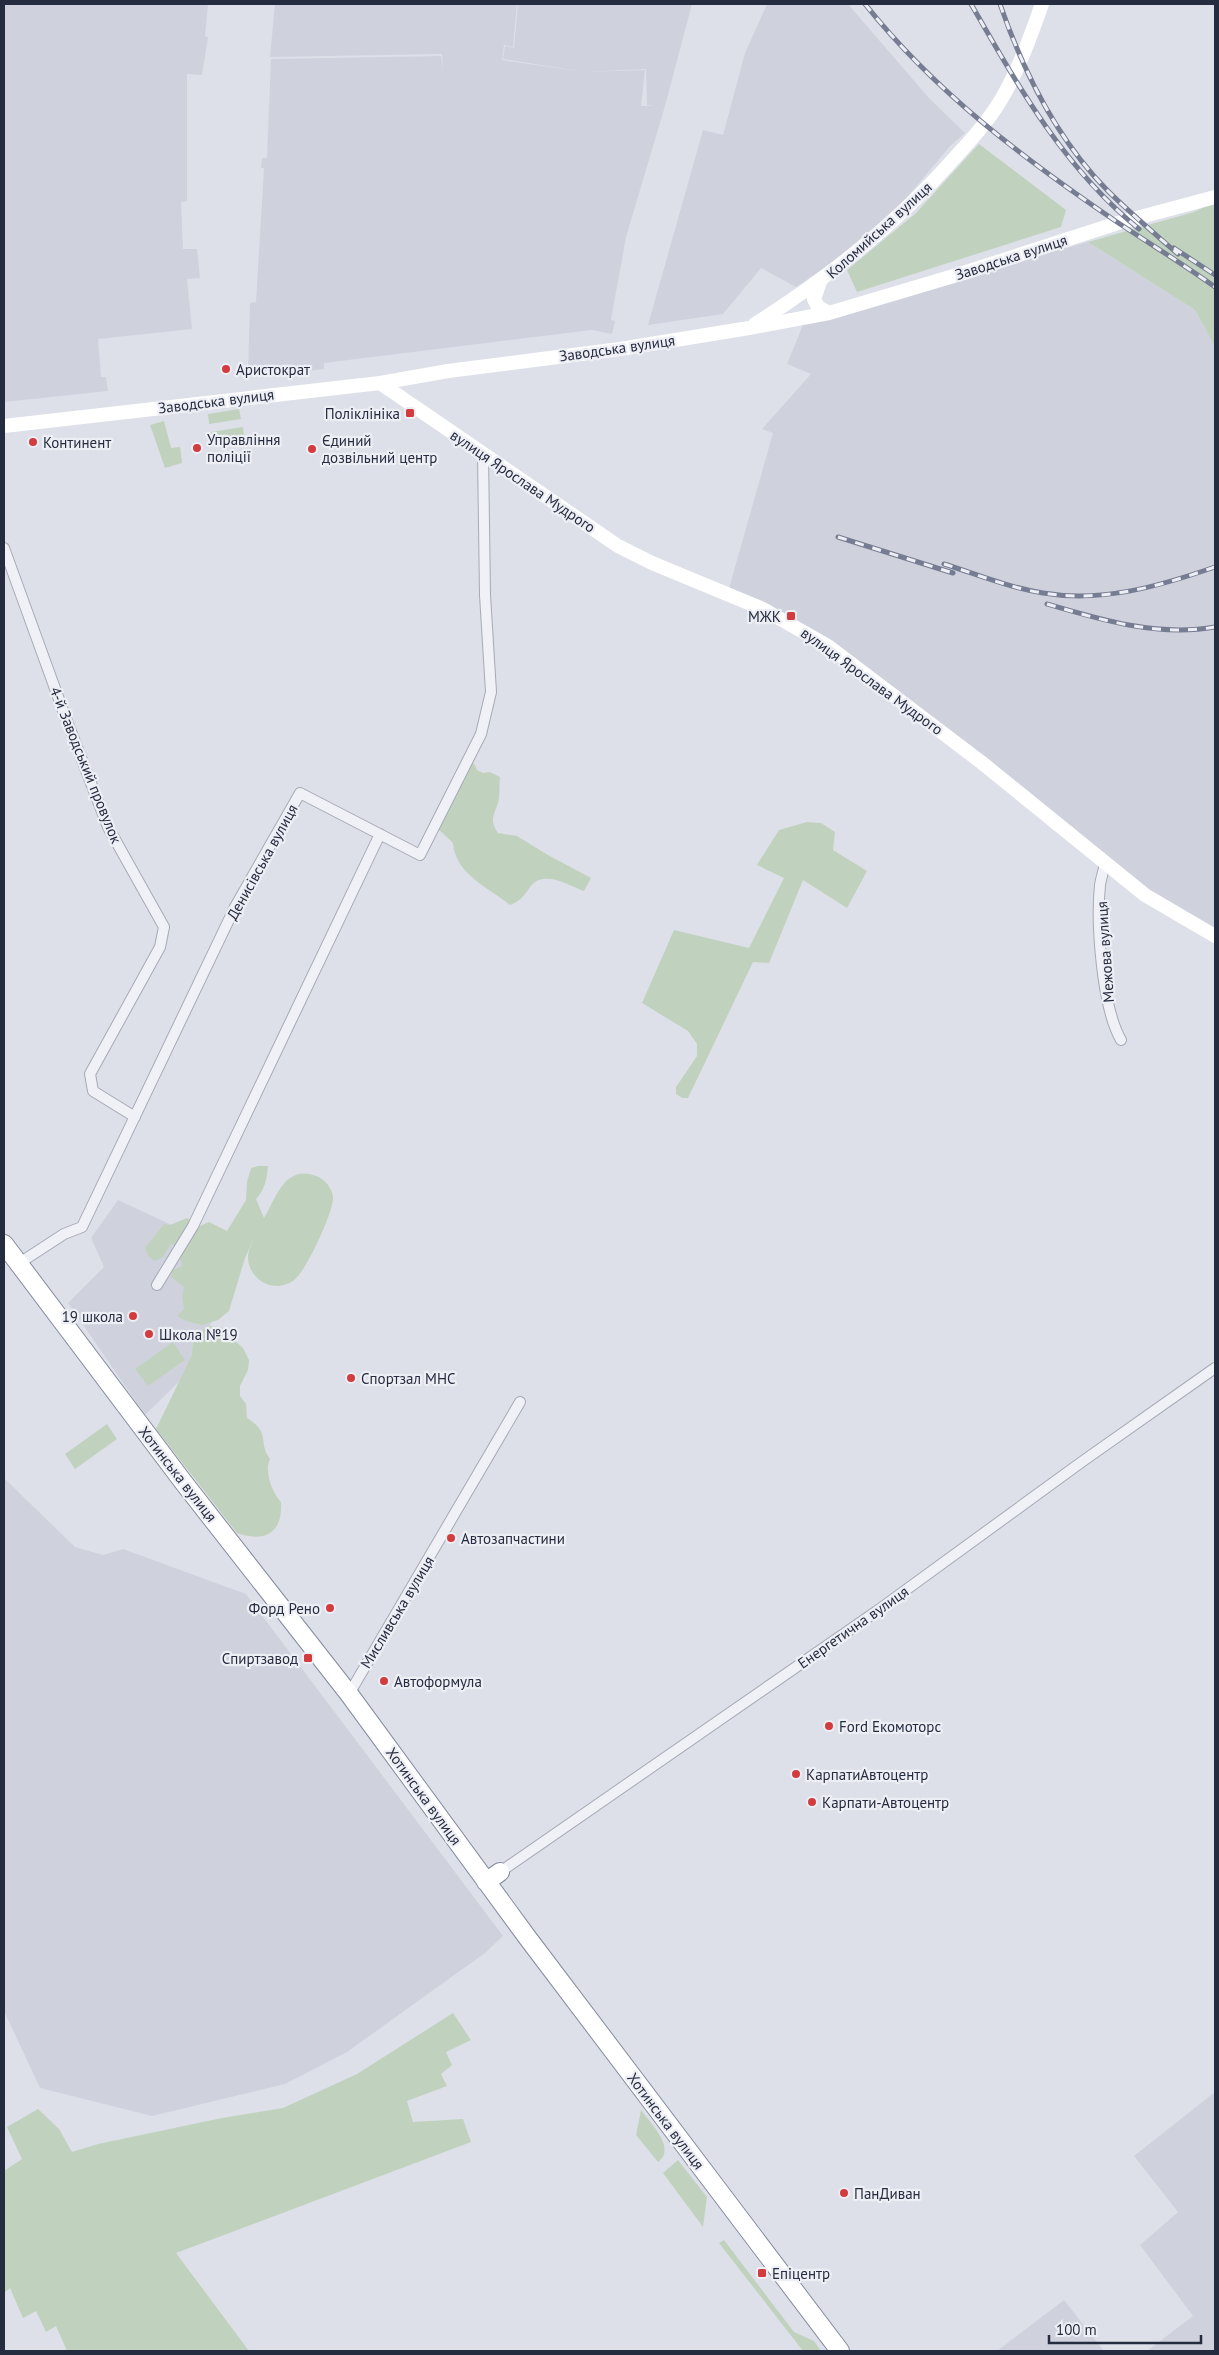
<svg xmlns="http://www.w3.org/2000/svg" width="1219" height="2355" font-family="'PT Sans',sans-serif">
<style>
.built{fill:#cfd2dd}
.green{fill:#c0d2be}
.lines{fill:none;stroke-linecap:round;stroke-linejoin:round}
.street-casing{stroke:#a6aab5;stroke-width:12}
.highway-casing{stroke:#848b9f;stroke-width:20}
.street{stroke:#f0f1f6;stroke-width:10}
.secondary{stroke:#fff;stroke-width:14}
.highway{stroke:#fff;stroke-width:18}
.rail-casing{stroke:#767d92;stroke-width:5}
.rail{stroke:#edeff5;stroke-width:3;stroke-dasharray:9;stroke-linecap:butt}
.poi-dot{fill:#d33c3e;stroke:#edeff5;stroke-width:2}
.labels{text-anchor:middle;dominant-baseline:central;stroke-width:4.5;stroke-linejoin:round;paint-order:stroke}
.street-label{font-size:15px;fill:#262c3f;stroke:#edeff5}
.poi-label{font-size:15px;fill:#262c3f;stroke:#edeff5;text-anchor:start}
</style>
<rect width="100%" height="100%" fill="#dde0e8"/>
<!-- built -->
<path class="built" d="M4 4H208L205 36 208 37 202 75 187 74V201L181 202 183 249H197L200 278 187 279 192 329 98 339 101 377H106L108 391 4 402Z
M275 4H517L513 47 504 45 502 60 584 72 645 70 641 106H653L647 105 646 69 584 72 503 59 505 46 514 48 518 4H692L665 106 626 237 611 320 615 321 612 334 592 330 324 363V369L261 376 260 372 248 373 250 303 256 302 264 168H261L262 158H267L271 59 441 56 443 69 442 54 270 57Z
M767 4H848L928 97 965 133 950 146 894 213 857 246 796 287 761 268 723 314 648 325 703 130 723 135 745 53Z
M1088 242 1195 310 1215 347V935L1146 894 830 645 728 592 773 433 762 429 811 374 787 364 805 320Z
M118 1200 236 1255 196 1365 145 1415 68 1303 104 1267 91 1238Z
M4 1478 75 1547 103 1555 123 1549 246 1594 503 1936 485 1953 347 2052 285 2084 152 2116 40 2088 4 2011Z
M1215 2092V2351H1147L1193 2316 1140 2245 1178 2212 1134 2156Z
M1064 2300 1104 2351H997Z"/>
<!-- green -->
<path class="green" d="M979 144 1066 210 1061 227 857 292 847 270 915 214Z
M1215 202V347L1195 310 1088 242 1194 212Z
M239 409 241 419 209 424 208 414Z
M164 421 171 448 180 447 182 463 165 468 150 425Z
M243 427 244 437 212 442 211 432Z
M468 760 475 765 477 770 483 773 490 772 500 777C499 784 500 791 499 798 497 813 487 817 498 833L517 836 548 855 591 878 584 891C568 885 543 869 530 887 524 896 520 901 510 905 489 888 455 874 453 843L435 826Z
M807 822 821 823 835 832 833 850 867 871 847 908 803 880 769 963 753 962 688 1098H682L676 1094V1087L697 1056V1044L688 1031 642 1003 674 930 749 948 784 878 757 865 779 830Z
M258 1166H268C267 1178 265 1190 256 1199L264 1218C276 1198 285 1164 316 1176 325 1179 331 1187 333 1196 335 1209 307 1269 296 1278 292 1283 285 1285 279 1286 262 1287 247 1273 248 1255 249 1249 252 1243 254 1238L245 1258 229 1311 218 1320 202 1325 186 1321 177 1316 184 1309 182 1296 184 1287 171 1277 172 1270 182 1266 178 1245 171 1244 163 1257 155 1261 148 1256 145 1248 164 1224 170 1225 187 1218 200 1226 209 1222 227 1231 246 1200 247 1182 251 1168Z
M208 1326 220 1327 228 1330 233 1339 243 1348 249 1360 248 1370 240 1386V1396L246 1404 247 1418C272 1434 257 1441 270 1459 264 1471 272 1493 281 1502 283 1533 265 1543 237 1533L156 1429 192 1355C192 1340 196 1334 208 1326Z
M173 1342 185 1360 148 1386 135 1369Z
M107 1424 117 1439 75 1469 65 1454Z
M453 2013 471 2040 446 2052 452 2065 441 2074 447 2086 407 2101 413 2122 463 2119 471 2142 176 2253 249 2351H67L56 2326 46 2332 36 2311 23 2318 10 2288 4 2293V2171L22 2159 7 2127 38 2109 59 2129 72 2152 98 2144 222 2118 283 2108 357 2074Z
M641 2110C650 2122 677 2149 658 2162L636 2135Z
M678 2160 707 2197 703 2227 663 2173Z
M724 2240 794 2332 814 2341 821 2351H803L719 2243Z"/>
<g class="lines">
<!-- street casing -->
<g class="street-casing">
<path id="street" d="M4 548 65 716 108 827 164 927 160 947 90 1074 93 1091 135 1117
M1105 863C1104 870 1101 878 1100 885 1096 924 1102 1007 1121 1040
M18 1264 64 1234 82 1227 235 907 300 793 420 855 481 734 491 692 485 595 483 454
M157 1285 193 1226 380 834
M349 1694 520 1402
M500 1872 877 1611 1083 1461 1215 1368"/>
</g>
<!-- highway casing -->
<g class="highway-casing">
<path id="highway" d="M4 1244 184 1483 349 1694 527 1937 840 2351
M486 1882 500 1872"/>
</g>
<!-- street -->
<use href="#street" class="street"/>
<!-- secondary -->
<path class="secondary" d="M820 282 814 299 818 307 829 313
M755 324C828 278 893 227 950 163 969 142 988 122 1002 98 1019 69 1031 35 1042 4
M380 383 618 546 652 563 763 609 828 646 981 762 1145 895 1215 936
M4 426 380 383 448 371 620 349 749 328 829 313 957 275 1118 223 1215 197"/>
<!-- highway -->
<use href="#highway" class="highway"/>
<!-- rail casing -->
<g class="rail-casing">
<path id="rail" d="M865 4C935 92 1024 159 1117 222 1150 244 1183 264 1215 287
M971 4C1018 86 1064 168 1139 229
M1000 4C1023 71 1057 139 1107 190 1129 212 1154 233 1178 254
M1174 248 1215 275
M838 537 953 573
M944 564C976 574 1010 588 1043 593 1102 603 1160 586 1215 567
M1047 604C1101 620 1158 637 1215 627"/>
</g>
<!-- rail -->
<use href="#rail" class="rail"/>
</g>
<!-- markers -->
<g class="poi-dot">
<circle cx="226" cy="369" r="5"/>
<rect x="405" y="408" width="10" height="10" rx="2.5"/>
<circle cx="33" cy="442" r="5"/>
<circle cx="197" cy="448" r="5"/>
<circle cx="312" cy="449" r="5"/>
<rect x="786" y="611" width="10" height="10" rx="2.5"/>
<circle cx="133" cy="1316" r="5"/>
<circle cx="149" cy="1334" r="5"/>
<circle cx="351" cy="1378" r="5"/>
<circle cx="451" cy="1538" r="5"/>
<circle cx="330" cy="1608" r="5"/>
<rect x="303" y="1653" width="10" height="10" rx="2.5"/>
<circle cx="384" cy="1681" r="5"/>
<circle cx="829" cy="1726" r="5"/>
<circle cx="796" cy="1774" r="5"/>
<circle cx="812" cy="1802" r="5"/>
<circle cx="844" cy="2193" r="5"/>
<rect x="757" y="2268" width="10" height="10" rx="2.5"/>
</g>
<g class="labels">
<!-- street labels -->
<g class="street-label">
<text transform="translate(879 230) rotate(-42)">Коломийська вулиця</text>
<text transform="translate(1011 257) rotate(-18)">Заводська вулиця</text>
<text transform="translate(617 348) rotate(-8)">Заводська вулиця</text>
<text transform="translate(216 401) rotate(-7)">Заводська вулиця</text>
<text transform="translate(523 481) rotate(34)">вулиця Ярослава Мудрого</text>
<text transform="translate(872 681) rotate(36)">вулиця Ярослава Мудрого</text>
<text transform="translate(86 765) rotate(68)">4-й Заводський провулок</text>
<text transform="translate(262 862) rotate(-61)">Денисівська вулиця</text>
<text transform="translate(1105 952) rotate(-94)">Межова вулиця</text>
<text transform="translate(178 1474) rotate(52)">Хотинська вулиця</text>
<text transform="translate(397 1612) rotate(-59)">Мисливська вулиця</text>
<text transform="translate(853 1627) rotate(-35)">Енергетична вулиця</text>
<text transform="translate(424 1796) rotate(54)">Хотинська вулиця</text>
<text transform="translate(666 2121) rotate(53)">Хотинська вулиця</text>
</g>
<!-- poi labels -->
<g class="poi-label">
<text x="236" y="369">Аристократ</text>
<text x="400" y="413" text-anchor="end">Поліклініка</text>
<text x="207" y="439">Управління<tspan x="207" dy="17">поліції</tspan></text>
<text x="322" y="440">Єдиний<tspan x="322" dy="17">дозвільний центр</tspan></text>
<text x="43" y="442">Континент</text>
<text x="781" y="616" text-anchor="end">МЖК</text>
<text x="123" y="1316" text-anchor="end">19 школа</text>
<text x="159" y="1334">Школа №19</text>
<text x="361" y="1378">Спортзал МНС</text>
<text x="461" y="1538">Автозапчастини</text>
<text x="320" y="1608" text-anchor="end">Форд Рено</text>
<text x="298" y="1658" text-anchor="end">Спиртзавод</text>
<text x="394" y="1681">Автоформула</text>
<text x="839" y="1726">Ford Екомоторс</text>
<text x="806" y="1774">КарпатиАвтоцентр</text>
<text x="822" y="1802">Карпати-Автоцентр</text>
<text x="854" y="2193">ПанДиван</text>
<text x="772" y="2273">Епіцентр</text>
</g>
</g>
<!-- border -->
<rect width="1219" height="2355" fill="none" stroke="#262c3f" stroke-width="10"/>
<!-- scale -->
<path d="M1049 2335v8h152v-8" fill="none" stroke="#262c3f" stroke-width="2.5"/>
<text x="1056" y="2335" font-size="15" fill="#262c3f" stroke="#edeff5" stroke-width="4" paint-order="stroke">100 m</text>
</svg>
